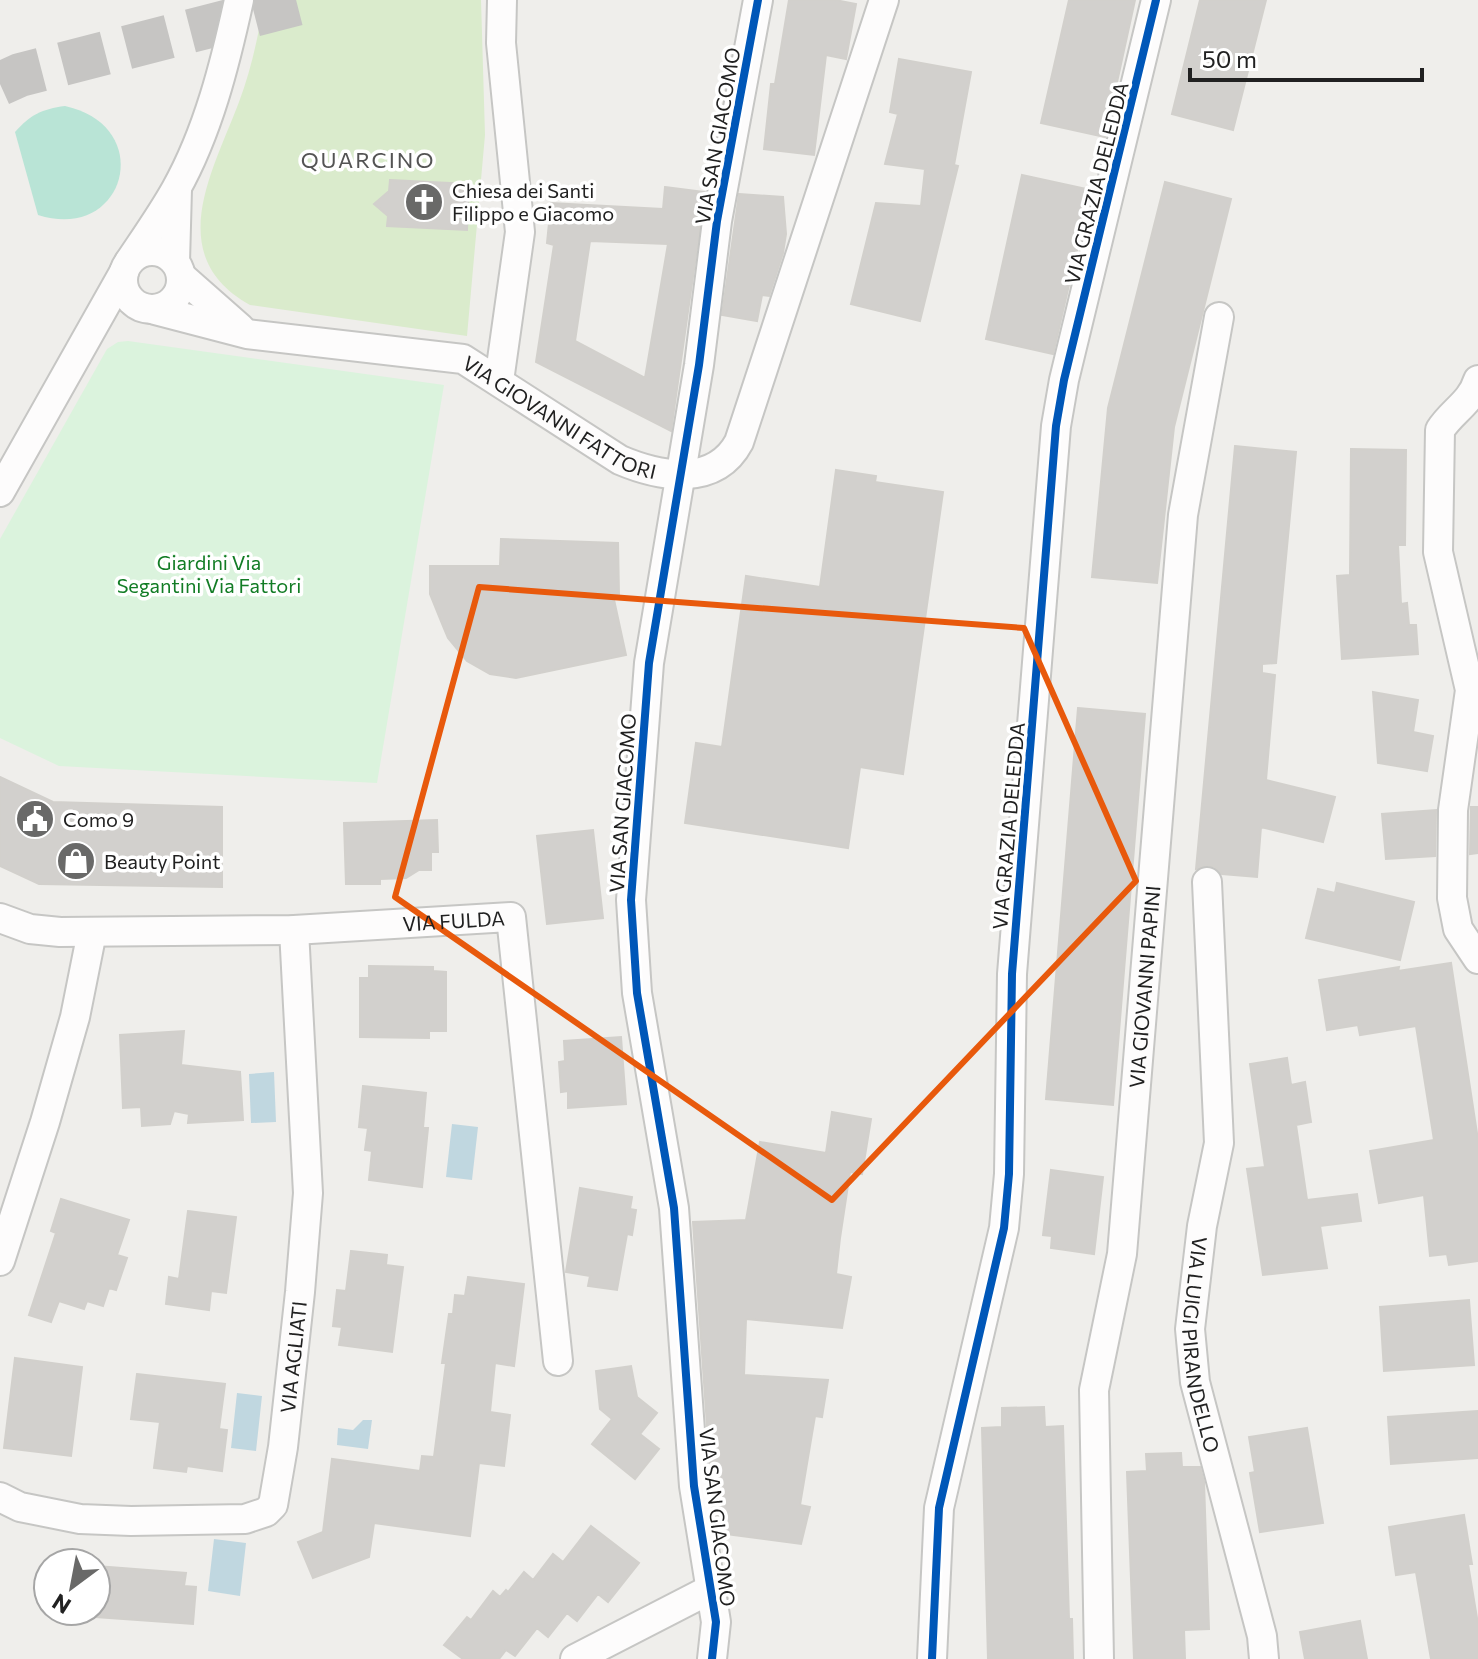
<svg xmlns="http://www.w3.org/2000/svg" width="1478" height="1659" font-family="Commissioner,sans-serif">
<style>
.grass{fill:#daebcc}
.park{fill:#dbf3dd}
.pitch{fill:#b9e4d6}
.water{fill:#c0d7e0}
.building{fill:#d2d0cd;stroke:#d2d0cc;stroke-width:2;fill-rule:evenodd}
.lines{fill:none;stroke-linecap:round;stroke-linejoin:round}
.motorway-tunnel{stroke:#c6c5c3;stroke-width:44;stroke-dasharray:44 22;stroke-linecap:butt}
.minor-casing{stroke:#c6c6c4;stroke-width:32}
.minor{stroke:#fdfcfc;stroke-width:28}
.cycleway-casing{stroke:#fff;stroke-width:13}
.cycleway{stroke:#0057b8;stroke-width:8}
.marked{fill:none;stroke:#e8590c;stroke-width:6;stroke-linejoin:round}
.labels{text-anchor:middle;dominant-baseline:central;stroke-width:7;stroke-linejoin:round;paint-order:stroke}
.street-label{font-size:20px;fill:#212121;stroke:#fff}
.poi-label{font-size:20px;fill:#212121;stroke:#fff;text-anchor:start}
.park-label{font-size:20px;fill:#127c25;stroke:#fff}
.neighbourhood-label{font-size:22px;letter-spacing:2px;fill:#545454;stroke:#fff}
</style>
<rect width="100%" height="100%" fill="#efeeeb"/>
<!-- grass -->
<path class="grass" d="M264 0H481L485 135 467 336 250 305C162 256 213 171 239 102 251 70 259 34 264 0Z"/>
<!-- park -->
<path class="park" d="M128 341 444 385 377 783 59 766 0 738V539L107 349 118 342Z"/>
<!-- pitch -->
<path class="pitch" d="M65 106C157 126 126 243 38 215L15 132C30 115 42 109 65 106Z"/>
<!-- water -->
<path class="water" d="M274 1072 276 1122 251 1123 249 1074Z
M452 1124 478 1127 472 1180 446 1177Z
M237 1393 262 1396 256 1451 231 1448Z
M363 1420H372L368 1449 337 1445 338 1428 353 1430Z
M214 1539 246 1543 240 1596 208 1591Z"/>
<!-- building -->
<path class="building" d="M789 0H835L856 4 846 59 826 55 814 155 764 149 771 84H775Z
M1069 0H1135L1105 137 1041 123Z
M1200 0H1266L1233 130 1172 114Z
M899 59 971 72 954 165 958 166 920 321 851 304 876 203 921 206 925 169 885 164 898 114 890 112Z
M1022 175 1091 190 1053 354 986 339Z
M390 180 469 184 467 230 387 226 388 216 374 204 389 191Z
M1165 182 1231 199 1174 427 1157 583 1092 577 1108 408Z
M665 187 705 192 671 431 536 362 554 245 547 243 551 203 663 209ZM590 241 668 244 645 378 575 341Z
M739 194 783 197 786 234 783 253 769 296 762 295 757 321 722 315Z
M1235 446 1296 452 1276 663 1262 664V673L1275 675 1266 780 1335 797 1323 842 1261 827 1257 877 1222 874 1215 867 1207 865 1196 869Z
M1351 449 1406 450 1405 545H1398L1401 604 1407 603 1409 625H1416L1418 654 1342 659 1337 576 1350 575Z
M836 470 876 476 875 482 943 492 903 774 860 767 848 848 685 823 696 743 722 747 746 576 820 587Z
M501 539 618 543 619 595H613L626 655 516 678 490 674 467 661 448 638 443 626 430 594V566H500Z
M1373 692 1418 700 1413 732 1433 736 1427 771 1378 763Z
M1078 708 1145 714 1113 1105 1046 1099Z
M0 777 53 802 222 807V887L39 884 0 866Z
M1471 807H1478V853L1470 854Z
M1436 810 1435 856 1386 859 1382 814Z
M437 820 438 852H431V870H419L406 878 380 879V884H346L344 823Z
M593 830 603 918 547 924 537 836Z
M1337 883 1414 902 1400 960 1306 938 1318 889 1335 893Z
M1451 963 1478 1140V1261L1449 1265 1447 1254 1430 1256 1424 1195 1379 1203 1370 1151 1434 1140 1416 1026 1360 1035 1358 1025 1327 1030 1319 980 1399 967 1398 971Z
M369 966 433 967V971L446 972V1031H429V1038L360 1037V978H369Z
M184 1031 181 1065 240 1072 243 1120 188 1123 189 1114 174 1111 170 1124 142 1126 141 1107 123 1108 120 1035Z
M621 1037 626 1104 568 1108V1091L561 1092 559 1062 565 1061 564 1041Z
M1287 1058 1291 1085 1305 1082 1311 1122 1296 1125 1307 1200 1357 1194 1361 1221 1320 1226 1327 1268 1263 1275 1247 1169 1265 1167 1250 1064Z
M363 1086 426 1093 423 1128H428L422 1187 369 1180 372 1151 365 1150 368 1128 359 1127Z
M832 1112 871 1119 862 1174 850 1172 840 1238 836 1274 851 1277 842 1328 746 1319 744 1375 828 1380 822 1417 815 1416 800 1505 810 1507 801 1544 719 1533 711 1484 693 1222 746 1220 760 1142 826 1153Z
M1051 1170 1103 1177 1094 1254 1051 1248 1052 1236 1043 1235Z
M580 1188 632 1197 630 1209 636 1210 632 1235 627 1234 617 1290 588 1286 590 1276 566 1272Z
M61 1199 129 1220 117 1255 127 1258 116 1290 109 1288 103 1306 87 1301 84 1309 59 1301 51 1322 29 1315 56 1233 51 1231Z
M188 1211 236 1217 226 1293 211 1291 209 1310 166 1304 169 1277 179 1279Z
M351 1251 387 1255 386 1265 403 1267 392 1352 339 1345 342 1327 333 1326 337 1290 346 1291Z
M468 1277 524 1284 514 1366 495 1363 490 1412 510 1415 504 1466 479 1463 470 1536 374 1523 369 1557 313 1578 298 1542 323 1532 332 1459 420 1471 422 1456 434 1457 446 1363H442L449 1314H453L455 1295 465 1296Z
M1469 1300 1474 1365 1384 1371 1380 1307Z
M15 1358 82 1367 71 1456 4 1448Z
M631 1366 637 1397 657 1413 640 1434 659 1449 635 1479 592 1444 612 1419 600 1409 596 1371Z
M137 1374 225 1384 219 1429 227 1430 222 1471 187 1466 186 1472 154 1468 160 1422 131 1419Z
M1044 1407 1045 1427 1063 1426 1069 1619H1072L1073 1659H988L982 1428 1002 1427V1408Z
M1478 1411V1458L1391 1464 1388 1417Z
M1307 1428 1323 1523 1260 1532 1250 1473 1255 1472 1249 1437Z
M1181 1453 1182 1467H1200L1204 1482 1209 1629 1184 1630 1185 1659H1134L1127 1472 1147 1471 1146 1454Z
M1464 1515 1472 1564H1468L1478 1624V1659H1431L1416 1572 1396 1575 1389 1527Z
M591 1526 639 1563 608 1602 598 1594 577 1621 567 1613 548 1637 537 1628 515 1656 506 1650 499 1659H463L444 1645 467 1617 471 1620 493 1591 500 1597 506 1590 508 1592 524 1572 533 1580 553 1554 563 1562Z
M96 1566 186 1573 184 1586 196 1587 193 1624 96 1617Z
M1360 1621 1367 1659H1305L1300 1632Z"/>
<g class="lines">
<!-- motorway-tunnel -->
<path class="motorway-tunnel" d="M0 84 20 75 311 0"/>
<!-- minor casing -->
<g class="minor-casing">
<g id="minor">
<circle cx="152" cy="280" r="29"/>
<path d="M129 262C145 238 162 214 176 189 208 132 225 64 239 0"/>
<path d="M175 262 177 189"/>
<path d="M181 276 240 328"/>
<path id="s1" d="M155 310 247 334 463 359 620 460C660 477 715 487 739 442L884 0"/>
<path d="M1478 380C1471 403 1452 411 1440 430L1438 552 1470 690 1453 810 1452 898 1458 929 1478 959"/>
<path d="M499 381 520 232 501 43 502 0"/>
<path d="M0 492 124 272"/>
<path id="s2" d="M1207 882 1219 1143 1202 1226 1190 1329 1195 1382 1262 1636 1264 1659"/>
<path id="s3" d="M0 918 30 929 60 932 294 930 511 917 558 1361"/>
<path d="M0 1261 45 1122 75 1017 92 932"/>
<path id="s4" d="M0 1497 20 1507 80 1519 131 1521 245 1519 266 1512 273 1505 283 1447 300 1292 308 1193 294 930"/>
<path d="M575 1659 711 1589"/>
<path d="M712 1659 716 1622 694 1486 674 1208 637 993 631 900 649 663 699 365 717 221 758 0"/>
<path d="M932 1659 939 1508 1004 1228 1009 1174 1012 974 1056 426 1064 380 1156 0"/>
<path id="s5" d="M1099 1659 1094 1390 1122 1254 1183 515 1219 317"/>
</g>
</g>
<!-- minor -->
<use href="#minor" class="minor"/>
<!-- cycleway casing -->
<g class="cycleway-casing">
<path id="cycleway" d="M712 1659 716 1622 694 1486 674 1208 637 993 631 900 649 663 699 365 717 221 758 0
M932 1659 939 1508 1004 1228 1009 1174 1012 974 1056 426 1064 380 1156 0"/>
</g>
<!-- cycleway -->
<use href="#cycleway" class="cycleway"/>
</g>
<!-- marked area -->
<path class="marked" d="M479 587 1024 628 1136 881 832 1200 395 897Z"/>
<!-- icons -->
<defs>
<g id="church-disc" transform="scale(2)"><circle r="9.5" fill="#696968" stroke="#fff"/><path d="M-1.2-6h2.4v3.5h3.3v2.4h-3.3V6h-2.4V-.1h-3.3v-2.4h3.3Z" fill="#fff"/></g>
<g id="civic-disc" transform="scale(2)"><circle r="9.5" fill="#696968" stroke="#fff"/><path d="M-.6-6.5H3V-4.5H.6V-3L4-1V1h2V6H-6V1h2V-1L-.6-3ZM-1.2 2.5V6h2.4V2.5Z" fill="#fff"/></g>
<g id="shop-disc" transform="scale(2)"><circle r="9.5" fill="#696968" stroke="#fff"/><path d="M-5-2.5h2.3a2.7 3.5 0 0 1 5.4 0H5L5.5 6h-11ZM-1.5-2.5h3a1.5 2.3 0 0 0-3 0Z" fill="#fff"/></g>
</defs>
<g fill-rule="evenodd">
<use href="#church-disc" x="424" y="202"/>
<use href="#civic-disc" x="35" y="819"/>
<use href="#shop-disc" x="76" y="861"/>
</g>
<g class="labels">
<!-- street labels -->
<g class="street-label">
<text transform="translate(717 136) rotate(-80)">VIA SAN GIACOMO</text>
<text transform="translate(1096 183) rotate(-76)">VIA GRAZIA DELEDDA</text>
<text stroke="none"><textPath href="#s1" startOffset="426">VIA GIOVANNI FATTORI</textPath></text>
<text transform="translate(622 803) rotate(-86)">VIA SAN GIACOMO</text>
<text transform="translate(1008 826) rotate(-85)">VIA GRAZIA DELEDDA</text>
<text stroke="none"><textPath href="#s3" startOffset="456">VIA FULDA</textPath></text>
<text stroke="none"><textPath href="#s5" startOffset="676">VIA GIOVANNI PAPINI</textPath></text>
<text stroke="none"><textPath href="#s2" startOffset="466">VIA LUIGI PIRANDELLO</textPath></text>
<text stroke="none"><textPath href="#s4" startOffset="430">VIA AGLIATI</textPath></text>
<text transform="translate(718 1517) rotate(83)">VIA SAN GIACOMO</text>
</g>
<!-- poi labels -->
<g class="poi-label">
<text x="452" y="190">Chiesa dei Santi<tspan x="452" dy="23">Filippo e Giacomo</tspan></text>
<text x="63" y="819">Como 9</text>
<text x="104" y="861">Beauty Point</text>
</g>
<!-- park labels -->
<g class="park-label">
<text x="209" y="562">Giardini Via<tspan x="209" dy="23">Segantini Via Fattori</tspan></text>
</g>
<!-- neighbourhood labels -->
<g class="neighbourhood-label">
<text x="368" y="159">QUARCINO</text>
</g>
</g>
<!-- north arrow -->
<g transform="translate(72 1587) rotate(212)"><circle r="38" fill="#ffffff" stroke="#a6a6a6" stroke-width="2"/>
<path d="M0-6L14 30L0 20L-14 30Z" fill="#696968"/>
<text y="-12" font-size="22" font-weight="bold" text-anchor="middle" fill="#212121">N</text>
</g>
<!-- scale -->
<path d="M1190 68v12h232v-12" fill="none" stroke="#212121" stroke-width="4"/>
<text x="1202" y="68" font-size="24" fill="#212121" stroke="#ffffff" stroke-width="6" paint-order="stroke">50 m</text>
</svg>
